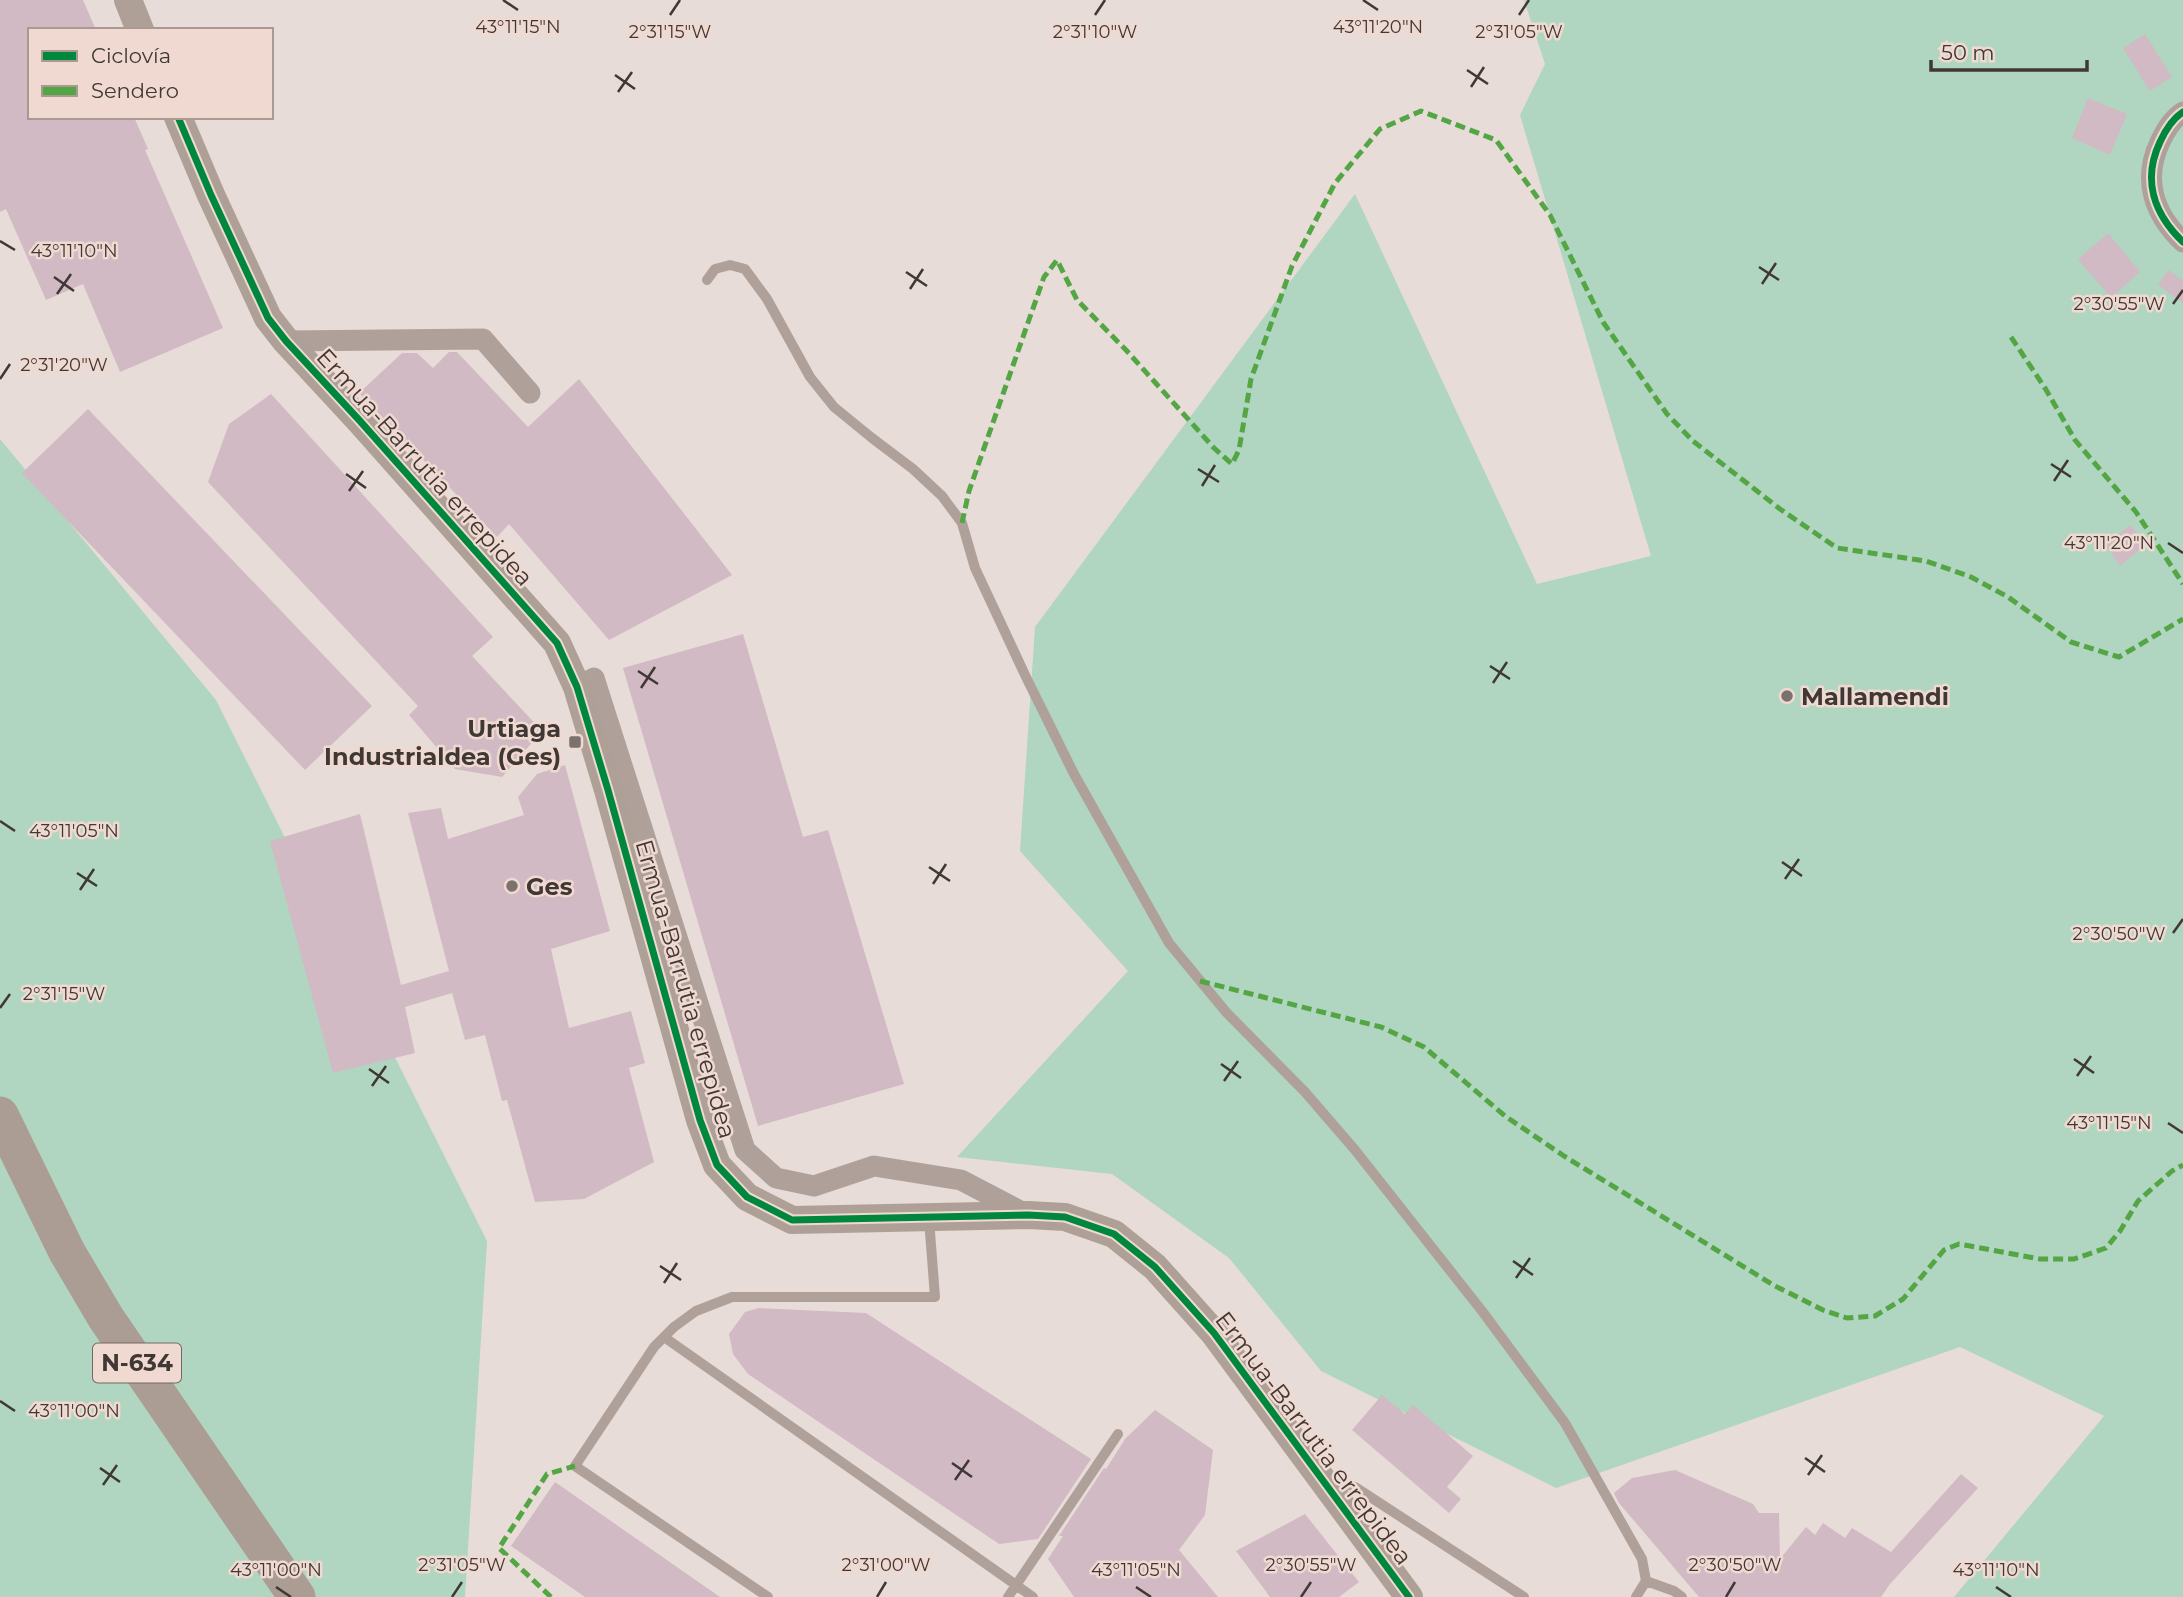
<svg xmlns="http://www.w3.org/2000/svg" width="2183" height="1597" font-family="Montserrat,sans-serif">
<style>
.green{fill:#b0d5c0}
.building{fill:#d1bac4}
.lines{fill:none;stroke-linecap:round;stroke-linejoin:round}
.lane{stroke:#afa19a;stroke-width:10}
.street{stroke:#afa19a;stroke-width:21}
.secondary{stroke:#afa097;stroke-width:28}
.highway{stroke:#ac9d94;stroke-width:37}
.quiet{stroke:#54a644;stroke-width:5;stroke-dasharray:10 5;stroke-linecap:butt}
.cycleway-casing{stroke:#efd9d1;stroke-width:11}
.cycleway{stroke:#00873e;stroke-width:7}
.ticks{fill:none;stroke:#403834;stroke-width:2.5}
.poi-dot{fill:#7b716d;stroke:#efd9d1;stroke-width:2.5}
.labels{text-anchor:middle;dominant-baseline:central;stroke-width:5;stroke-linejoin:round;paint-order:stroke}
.shield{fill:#efd9d1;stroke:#746863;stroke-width:2}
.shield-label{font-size:23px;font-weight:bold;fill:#403834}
.street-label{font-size:24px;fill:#403834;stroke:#efd9d1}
.poi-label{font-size:24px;font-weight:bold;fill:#403834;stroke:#efd9d1;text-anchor:start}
.ticks-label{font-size:18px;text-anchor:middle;fill:#403834;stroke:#efd9d1;stroke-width:5;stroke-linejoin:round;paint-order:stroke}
</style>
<rect width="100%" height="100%" fill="#e8dcd8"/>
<!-- green -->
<path class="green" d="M1524 0H2183V1597H1954L2104 1416 1960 1347 1556 1488 1321 1371 1229 1258 1112 1174 957 1157 1128 971 1020 851 1035 627 1355 194 1537 584 1651 556 1520 115 1545 64Z
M0 439 216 700 487 1241 465 1597H0Z"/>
<!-- building -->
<path class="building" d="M0 0H83L96 30H30V117H134L148 149 145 150 223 328 120 372 83 284 46 300 6 209 0 212Z
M2145 34 2172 77 2150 91 2123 48Z
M2088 98 2127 114 2110 155 2072 138Z
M2108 233 2140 272 2111 298 2078 259Z
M2168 270 2183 281V303L2158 285Z
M449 352H457L528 427 579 379 732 575 609 640 509 524 497 537 359 393 402 353H417L433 368Z
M271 394 493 637 472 656 542 731 502 777 455 769 409 715 418 706 208 482 229 424Z
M88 409 372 706 305 770 22 473Z
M2131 525 2145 545 2120 566 2105 544Z
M743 634 803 837 828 830 904 1084 758 1126 623 668Z
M565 765 610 931 551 949 569 1028 631 1011 645 1063 629 1068 654 1162 584 1199 535 1202 507 1100 502 1101 485 1035 465 1040 452 993 405 1007 415 1053 333 1073 270 841 360 814 401 985 449 971 408 813 441 808 448 839 524 815 518 797 537 774Z
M759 1308 866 1313 1091 1459 1038 1539 999 1544 748 1374 733 1354 729 1334 745 1312Z
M1382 1395 1405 1414 1413 1405 1473 1456 1447 1487 1461 1499 1449 1513 1352 1430Z
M1155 1410 1213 1450 1205 1515 1179 1550 1218 1597H1074L1048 1559 1063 1536H1059L1104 1468 1106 1469 1125 1439Z
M1675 1470 1753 1504 1759 1513H1779L1780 1559 1806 1527 1815 1535 1823 1523 1845 1538 1852 1528 1891 1552 1961 1474 1978 1488 1890 1584 1881 1597H1699L1619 1503 1614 1493 1632 1478Z
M555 1482 720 1597H585L511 1546Z
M1305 1514 1359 1582 1339 1597H1270L1236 1551Z"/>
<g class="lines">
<!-- lane -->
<path class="lane" d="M707 280 715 269 730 265 745 269 767 299 810 377 834 407 872 438 913 469 942 496 962 523 975 568 1026 677 1074 774 1169 943 1226 1012 1305 1092 1355 1150 1482 1311 1565 1423 1642 1559 1646 1581 1636 1597
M664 1337 1033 1597
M1330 1479 1355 1487 1524 1597
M1646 1581 1674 1591 1682 1597
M768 1597 575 1466 654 1347 674 1327 696 1311 732 1297H935L929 1219
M1008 1597 1118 1434"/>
<!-- street -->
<path class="street" d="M2183 112C2172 119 2165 131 2160 142 2142 180 2154 214 2183 242
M286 341 483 339 530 393
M577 687 594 678 745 1150 776 1178 814 1186 874 1166 961 1180 1026 1214"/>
<!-- secondary -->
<path class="secondary" d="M128 0 140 30
M178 117 211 195 268 318 286 341 360 421 557 643 577 687 608 790 700 1120 717 1165 747 1197 792 1220 1028 1215 1065 1217 1114 1234 1155 1267 1214 1333 1409 1597"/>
<!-- highway -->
<path class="highway" d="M0 1115 67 1252 106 1318 297 1597"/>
<!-- quiet -->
<path class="quiet" d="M2011 337 2045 388 2075 440 2136 512 2183 584
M962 523 969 491 1044 277 1057 260 1077 300 1126 350 1214 448 1232 464 1239 450 1251 379 1292 266 1335 183 1380 129 1421 111 1496 140 1550 215 1603 322 1667 414 1693 441 1780 509 1837 548 1926 561 1971 577 2008 597 2071 642 2119 657 2183 619
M1200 981 1381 1027 1424 1047 1505 1116 1564 1156 1775 1286 1823 1310 1847 1318 1875 1316 1903 1299 1944 1250 1959 1244 2040 1259H2074L2106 1248 2120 1231 2138 1201 2172 1171 2183 1165
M551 1597 499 1548 547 1474 575 1466"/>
<!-- cycleway casing -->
<g class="cycleway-casing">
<path id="cycleway" d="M2183 112C2172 119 2165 131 2160 142 2142 180 2154 214 2183 242
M178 117 211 195 268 318 286 341 360 421 557 643 577 687 608 790 700 1120 717 1165 747 1197 792 1220 1028 1215 1065 1217 1114 1234 1155 1267 1214 1333 1409 1597"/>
</g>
<!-- cycleway -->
<use href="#cycleway" class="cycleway"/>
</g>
<!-- ticks -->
<path class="ticks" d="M503 0 518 10M1363 0 1378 10M670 15 680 0M1095 15 1105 0M1519 15 1529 0M1467 70 1488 84M615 75 635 89M1471 87 1484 67M618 92 632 72M0 241 15 250M1759 267 1779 280M906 272 927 286M54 277 74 291M1762 284 1776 263M910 289 923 269M57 294 71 274M2173 304 2183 290M0 379 10 364M2051 464 2071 477M1198 469 1219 482M346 474 366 488M2054 481 2068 460M1202 486 1215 465M349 491 363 471M2168 543 2183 553M1490 666 1510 679M638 671 658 684M1493 683 1507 662M641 688 655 667M0 821 15 831M1782 862 1802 876M929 867 950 881M77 873 97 886M1785 879 1799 859M933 884 946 864M80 890 94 869M2173 933 2183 919M0 1008 10 994M2074 1059 2094 1073M1221 1064 1241 1078M369 1069 389 1083M2077 1076 2091 1056M1224 1081 1238 1061M372 1086 386 1066M2168 1123 2183 1133M1513 1261 1533 1275M660 1266 681 1280M1516 1278 1530 1258M664 1283 677 1263M0 1401 15 1411M1805 1458 1825 1472M952 1463 972 1477M100 1468 120 1482M1808 1475 1822 1455M955 1480 969 1460M103 1485 117 1465M276 1587 291 1597M1136 1587 1151 1597M1996 1587 2011 1597M452 1597 462 1582M877 1597 886 1582M1301 1597 1311 1582M1726 1597 1735 1582"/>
<!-- markers -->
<g class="poi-dot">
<circle cx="1787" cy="696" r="7"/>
<rect x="568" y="735" width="14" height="14" rx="3.5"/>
<circle cx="512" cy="886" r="7"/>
</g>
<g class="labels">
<!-- shield labels -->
<rect class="shield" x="93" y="1343.5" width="88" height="39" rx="5"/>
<g class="shield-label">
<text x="137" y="1363">N-634</text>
</g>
<!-- street labels -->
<g class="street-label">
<text transform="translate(425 467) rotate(48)">Ermua-Barrutia errepidea</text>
<text transform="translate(686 989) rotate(74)">Ermua-Barrutia errepidea</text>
<text transform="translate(1314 1438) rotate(53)">Ermua-Barrutia errepidea</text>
</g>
<!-- poi labels -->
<g class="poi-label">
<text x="1801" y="696">Mallamendi</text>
<text x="561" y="728" text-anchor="end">Urtiaga<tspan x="561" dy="28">Industrialdea (Ges)</tspan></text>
<text x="526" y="886">Ges</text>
</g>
</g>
<g class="ticks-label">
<text x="518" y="33">43°11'15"N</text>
<text x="1378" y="33">43°11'20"N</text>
<text x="670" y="38">2°31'15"W</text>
<text x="1095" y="38">2°31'10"W</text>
<text x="1519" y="38">2°31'05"W</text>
<text x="74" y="257">43°11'10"N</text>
<text x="2119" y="310">2°30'55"W</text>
<text x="64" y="371">2°31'20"W</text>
<text x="2109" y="549">43°11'20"N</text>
<text x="74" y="837">43°11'05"N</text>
<text x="2119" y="940">2°30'50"W</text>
<text x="64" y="1000">2°31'15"W</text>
<text x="2109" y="1129">43°11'15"N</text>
<text x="74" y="1417">43°11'00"N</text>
<text x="462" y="1571">2°31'05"W</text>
<text x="886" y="1571">2°31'00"W</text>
<text x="1311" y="1571">2°30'55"W</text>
<text x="1735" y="1571">2°30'50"W</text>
<text x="276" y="1576">43°11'00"N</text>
<text x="1136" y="1576">43°11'05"N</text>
<text x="1996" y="1576">43°11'10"N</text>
</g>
<!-- legend -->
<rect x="28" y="28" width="245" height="91" fill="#efd9d1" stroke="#a99992" stroke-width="2"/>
<rect x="42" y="51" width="35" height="10" fill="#00873e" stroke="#a99992" stroke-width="2"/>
<text x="91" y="63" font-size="21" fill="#403834">Ciclovía</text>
<rect x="42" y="86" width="35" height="10" fill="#54a644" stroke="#a99992" stroke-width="2"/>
<text x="91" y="98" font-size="21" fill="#403834">Sendero</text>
<!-- scale -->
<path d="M1931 60v10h156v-10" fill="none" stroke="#403834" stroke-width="3.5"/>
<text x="1941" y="60" font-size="21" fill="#403834" stroke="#efd9d1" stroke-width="5" paint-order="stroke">50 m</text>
</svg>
